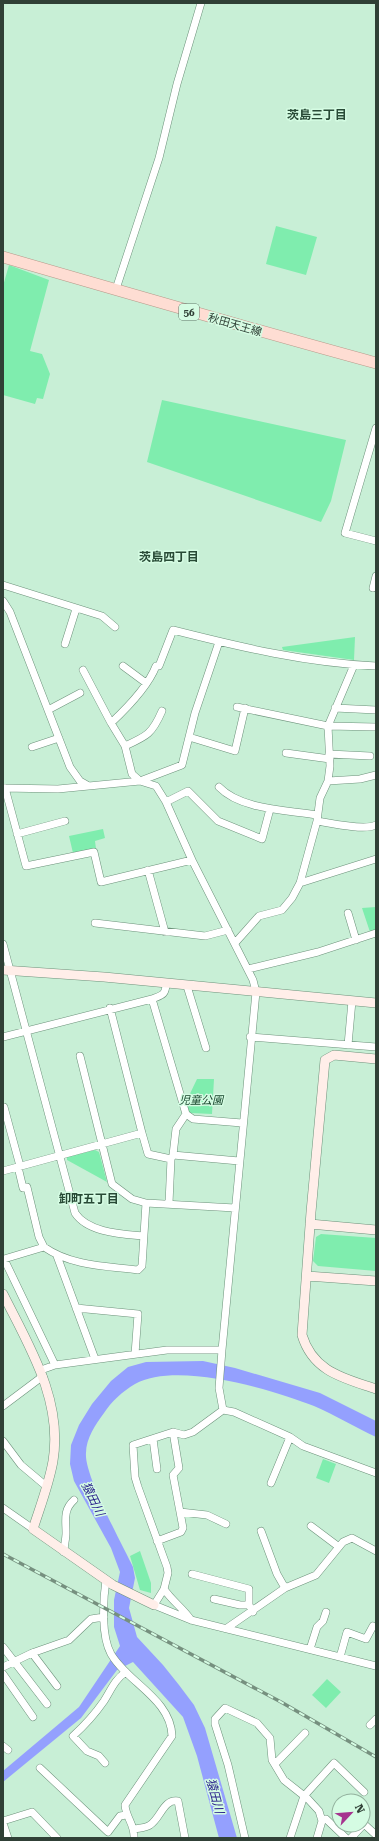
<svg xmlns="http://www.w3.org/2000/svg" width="379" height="1841" font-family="'Roboto Serif','Noto Sans JP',serif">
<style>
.green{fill:#7fedae}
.water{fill:#94a0fe}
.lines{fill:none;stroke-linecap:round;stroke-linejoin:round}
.street-casing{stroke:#6d927b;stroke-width:8}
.secondary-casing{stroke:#6d927b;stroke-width:10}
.primary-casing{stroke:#b69889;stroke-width:12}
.street{stroke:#fff;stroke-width:7}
.secondary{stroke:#ffeee9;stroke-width:9}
.primary{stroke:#feddd3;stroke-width:11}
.rail-casing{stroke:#76907f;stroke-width:3.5}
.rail{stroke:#d5fce3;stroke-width:2;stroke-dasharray:6;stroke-linecap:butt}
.labels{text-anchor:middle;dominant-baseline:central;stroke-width:3;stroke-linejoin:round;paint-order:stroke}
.shield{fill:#d5fce3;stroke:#62786a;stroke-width:1}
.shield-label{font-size:10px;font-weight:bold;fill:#304036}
.street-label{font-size:11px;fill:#304036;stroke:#d5fce3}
.park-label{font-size:11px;font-style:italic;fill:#17452c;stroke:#d5fce3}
.neighbourhood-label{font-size:12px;font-weight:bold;fill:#284a36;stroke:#d5fce3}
.water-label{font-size:12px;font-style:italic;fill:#2c238d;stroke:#d5fce3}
</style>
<rect width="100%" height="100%" fill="#c8efd6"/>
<!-- green -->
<path class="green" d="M276 226 317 237 306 275 266 264Z
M9 265 49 280 30 351 42 354 50 374 43 399 37 398 35 404 3 395V286Z
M162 400 346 440 331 501 321 522 147 462Z
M355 637 354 660 283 650 282 647Z
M103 829 105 838 95 841 96 849 73 853 69 836Z
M376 907V931L370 932 362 908Z
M197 1079H214L212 1114 191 1113 186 1110V1102Z
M95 1150 99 1152 107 1182 67 1160V1157Z
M321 1234 376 1238V1271L318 1266 313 1261 316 1237Z
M323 1459 336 1464 329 1483 316 1478Z
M140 1551 151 1583V1593L140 1590 130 1556Z
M327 1679 341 1692 326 1708 312 1695Z"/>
<!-- water -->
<path class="water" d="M203 1361 235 1368 320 1393 376 1421V1437C355 1427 335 1415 314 1406 271 1389 177 1361 135 1384 123 1391 111 1402 104 1413 96 1424 86 1438 86 1453 84 1475 122 1544 133 1567L135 1578 129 1608 137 1637 163 1665 179 1685 194 1705 205 1728 237 1838H219L197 1756 183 1717 133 1662 117 1670 81 1718 3 1782V1771L79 1707 120 1646 114 1627V1600L120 1572 111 1548 74 1481 70 1464 71 1445 79 1425 92 1404 111 1381 128 1367 146 1362Z"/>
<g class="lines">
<!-- street casing -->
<g class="street-casing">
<path id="street" d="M116 289 159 158 177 84 201 3
M376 428 345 533 376 541
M3 585 102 616 115 627
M373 588 376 576
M3 601 10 612 70 767 80 781 87 785
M219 642 195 713 182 765 140 781 132 774 125 746 111 723C127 708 148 687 156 666H159L173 630C240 647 307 663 376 666
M65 644 76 609
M123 666 146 683
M83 670 111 723
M237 707 328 726 376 727
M335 708 376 710
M48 710 80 693
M189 737 235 751 245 708
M125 746C147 736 152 734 162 711
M32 747 59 738
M286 753 330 759
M329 754 370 756
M328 781 360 779 376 775
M219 787C241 810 288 810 317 815
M3 788 58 789 140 781 156 786 166 802 192 860 253 980 256 992 222 1350 219 1388 223 1410
M5 788 26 866 94 852 101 882 192 860
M166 802 188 791 218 821 262 839 270 809
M317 821C330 823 364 831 376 825
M17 834 65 821
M148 870 165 932
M300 883 376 859
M348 913 356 940
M95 923 205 936 228 930
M235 943 259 916 282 910 292 898 300 883 317 821 320 798 328 781 330 766 328 726 354 665
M3 944 75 1213C88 1233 123 1234 144 1236
M248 969 318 952 376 933
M187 986 206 1048
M152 999 186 1114 193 1119 242 1123
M3 1037 152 999C162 995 166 995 166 983
M250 1037 376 1047
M348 1045 352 1001
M80 1056 112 1184 132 1199 146 1203 235 1208
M4 1107 20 1166
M142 1133 148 1154 171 1159
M173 1155 239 1161
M18 1167 23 1188 27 1187 39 1237 44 1247
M3 1171 142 1133 110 1008
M169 1203 171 1159 173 1155 176 1129 186 1114
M57 1256 95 1359
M76 1308 138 1314 135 1354
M55 1365 4 1259 44 1247C71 1266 106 1266 138 1270L142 1266 146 1203
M41 1370 55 1365 167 1350H222
M3 1406 43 1376
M173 1432 179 1468 173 1475 180 1512 207 1515 226 1524
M153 1439 157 1469
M3 1441 21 1465 46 1486
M271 1483 290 1437
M3 1508 33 1529
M311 1526 339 1547
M261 1531 277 1574 285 1588
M157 1541 181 1532 183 1528 180 1512
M64 1552C64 1546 66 1539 66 1533 66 1520 63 1510 74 1500
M192 1574 249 1589V1605L253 1612
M106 1580C103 1600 101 1636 111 1654 128 1683 171 1699 172 1736L125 1805C126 1818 135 1825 134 1838
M164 1589 154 1605 191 1620 376 1666
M214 1599 240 1605H249
M191 1620C183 1608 172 1601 164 1589L168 1573 167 1567 138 1487 135 1477 133 1445 173 1432 184 1435 193 1432 223 1410 234 1412 290 1437 303 1446 376 1473
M227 1628 285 1588 316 1575 343 1542 352 1538 376 1551
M3 1647 47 1704
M310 1649 317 1627 323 1621 326 1612
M32 1653 57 1686
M340 1657 347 1632 366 1639 373 1626
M3 1667 32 1653 69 1640 91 1619 104 1617
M3 1674 33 1717
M370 1725 376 1719
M3 1746 8 1750
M105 1763 99 1756 87 1751 73 1736C84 1726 95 1714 104 1701 111 1690 115 1679 126 1672
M275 1764 305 1733
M40 1768 108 1832 120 1816 126 1815
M322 1820 326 1819 346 1838
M3 1821 32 1812 57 1838
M3 1823 8 1838
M135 1829C139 1828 146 1828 150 1825 161 1818 163 1799 178 1801L185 1838
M245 1838 228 1765 215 1724V1719L225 1708 257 1723 270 1738 272 1760 284 1780 308 1799 319 1811 322 1821 317 1838
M290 1838 304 1796 334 1763 364 1792
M351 1838 364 1824 376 1835"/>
</g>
<!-- secondary casing -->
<g class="secondary-casing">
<path id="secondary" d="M3 970 104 977 376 1003
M376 1059 334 1055 325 1060 311 1212 302 1335C313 1372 344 1378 376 1389
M310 1224 376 1230
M307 1276 376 1281
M3 1294C29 1346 63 1400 53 1461 49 1484 40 1507 33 1529L113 1585 154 1605"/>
</g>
<!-- primary casing -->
<g class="primary-casing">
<path id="primary" d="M3 257C127 293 251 329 376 363"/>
</g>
<!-- street -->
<use href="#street" class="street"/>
<!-- secondary -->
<use href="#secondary" class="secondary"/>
<!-- primary -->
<use href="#primary" class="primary"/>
<!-- rail casing -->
<g class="rail-casing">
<path id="rail" d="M3 1554 281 1702 376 1757"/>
</g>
<!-- rail -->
<use href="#rail" class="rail"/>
</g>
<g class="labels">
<!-- shield labels -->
<rect class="shield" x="179" y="304" width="20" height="16" rx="3"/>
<g class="shield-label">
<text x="189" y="312">56</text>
</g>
<!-- street labels -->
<g class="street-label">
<text transform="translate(235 325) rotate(16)">秋田天王線</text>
</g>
<!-- park labels -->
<g class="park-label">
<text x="201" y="1100">児童公園</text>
</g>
<!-- neighbourhood labels -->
<g class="neighbourhood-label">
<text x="317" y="115">茨島三丁目</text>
<text x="169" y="557">茨島四丁目</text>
<text x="89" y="1199">卸町五丁目</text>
</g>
<!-- water labels -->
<g class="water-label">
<text transform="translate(93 1499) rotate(64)">猿田川</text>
<text transform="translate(215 1796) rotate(75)">猿田川</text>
</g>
</g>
<!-- border -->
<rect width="379" height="1841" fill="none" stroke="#304036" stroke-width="8"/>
<!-- north arrow -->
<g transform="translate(351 1813) rotate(64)"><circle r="19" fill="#d5fce3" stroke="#93b19e"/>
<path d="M0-3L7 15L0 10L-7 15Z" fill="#a6348f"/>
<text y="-6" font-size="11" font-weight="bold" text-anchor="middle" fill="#304036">N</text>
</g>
</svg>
